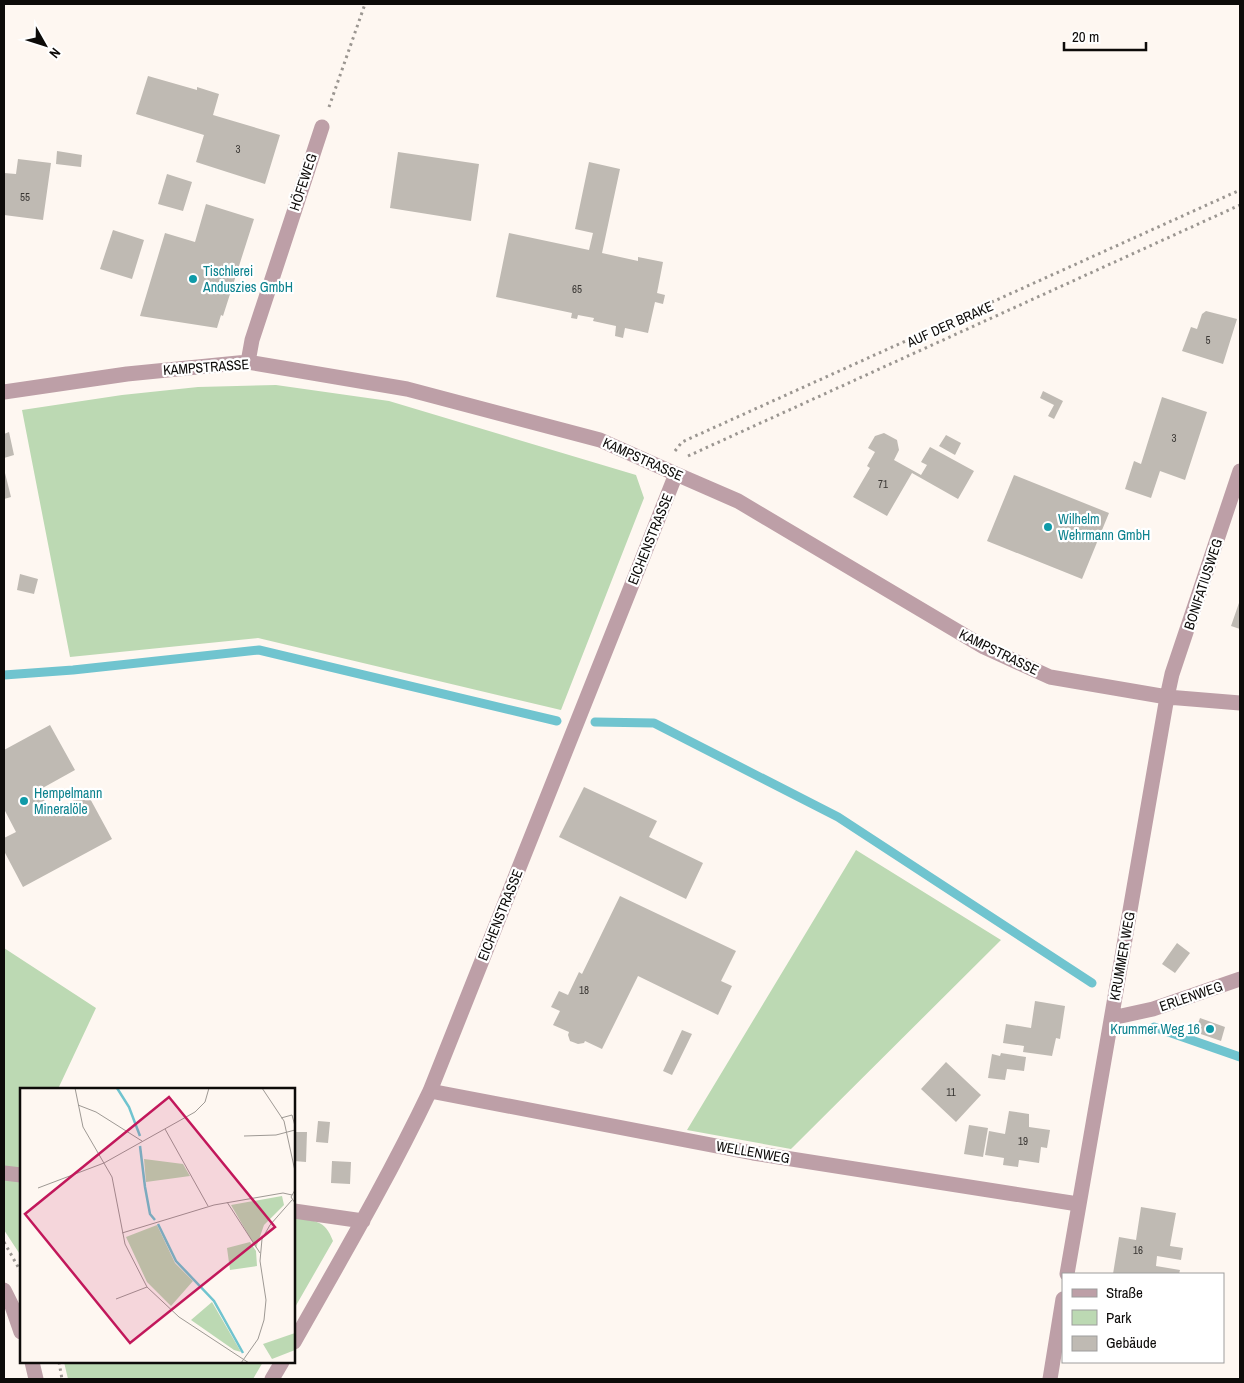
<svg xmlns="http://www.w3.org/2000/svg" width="1244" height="1383" font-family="'Archivo Narrow',sans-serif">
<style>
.green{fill:#bcd9b3}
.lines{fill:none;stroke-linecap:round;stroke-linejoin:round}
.stream{stroke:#70c4cf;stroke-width:9}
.building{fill:#bfbab3}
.path{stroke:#9b9691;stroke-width:3;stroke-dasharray:2.5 4;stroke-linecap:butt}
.minor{stroke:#bd9fa7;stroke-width:15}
.culture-dot{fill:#0f9aa8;stroke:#fff;stroke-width:2}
.labels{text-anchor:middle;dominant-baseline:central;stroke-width:4.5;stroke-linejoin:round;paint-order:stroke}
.number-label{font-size:11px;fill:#3a3734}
.street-label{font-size:14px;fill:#0d0b09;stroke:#fff}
.culture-label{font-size:14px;fill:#0d838f;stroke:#fff;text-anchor:start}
.inset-river{fill:none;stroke:#70c4cf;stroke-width:2.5}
.inset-road{fill:none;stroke:#9e9994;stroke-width:1}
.view{fill:#c2185b;fill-opacity:0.15;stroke:#c2185b;stroke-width:2.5}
.inset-edge{fill:none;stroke:#0d0b09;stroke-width:2.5}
</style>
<rect width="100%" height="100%" fill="#fef7f1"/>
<!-- green -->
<path class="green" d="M276 385 389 401 636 475 644 498 561 710 258 638 70 657 22 410 122 395 198 387Z
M856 850 1001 940 791 1149 687 1130Z
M4 948 96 1008 58 1089H21V1168L4 1167Z
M4 1178 21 1179V1256L4 1230Z
M294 1218C314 1221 325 1219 333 1241L294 1309Z
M64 1362H263L253 1379H68Z"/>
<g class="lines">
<!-- stream -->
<path class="stream" d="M4 675 73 670 259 650 557 721
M595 722 654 723 838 817 1092 983
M1154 1027 1240 1057"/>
</g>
<!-- building -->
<path class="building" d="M148 76 197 90V87L219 94 213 115 280 135 265 184 196 162 204 135 136 114Z
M57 151 82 155 81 167 56 164Z
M398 152 479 164 471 221 390 208Z
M18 159 51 163 43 220 4 215V173L16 174Z
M589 162 620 169 602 253 638 261V257L663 262 657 293 665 295 663 304 655 302 648 333 625 328 623 338 615 336 616 326 593 321 594 318 578 315 577 319 571 318 572 313 496 297 509 233 589 250 593 233 575 229Z
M167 174 192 182 183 211 158 204Z
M206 204 254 219 223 316 221 315 217 328 140 316 165 233 195 242Z
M113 230 144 240 132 279 100 269Z
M1206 311 1237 319 1223 364 1182 351 1191 327 1197 329 1202 314Z
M1043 391 1063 401 1054 419 1048 416 1054 405 1040 398Z
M1162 397 1207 412 1185 480 1160 471 1151 498 1125 489 1134 461 1141 464Z
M9 432 14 455 4 458V434Z
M884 433 897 440 899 450 894 460 921 475 927 465 921 462 930 447 974 471 958 499 912 473 887 516 853 497 870 468 867 466 875 452 868 448 875 436Z
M946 435 961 443 955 455 939 446Z
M4 469 11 497 4 499Z
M1014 475 1109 513 1082 579 987 541Z
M20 574 38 579 34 594 17 590Z
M1240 600V629L1231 626Z
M50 725 75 770 39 790 51 813 87 793 112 839 23 887 4 851V838L16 832 4 809V750Z
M584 787 657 821 649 837 703 863 686 899 559 837Z
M620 896 736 951 721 981 732 986 718 1015 638 976 602 1049 585 1041 584 1043 578 1044 570 1041 568 1035 569 1032 553 1025 560 1011 551 1007 559 991 568 995 579 972 582 974Z
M1177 943 1190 953 1175 973 1162 964Z
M1035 1001 1065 1006 1060 1039 1056 1038 1052 1056 1023 1052 1024 1046 1003 1043 1006 1024 1031 1028Z
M1200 1018 1225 1027 1221 1041 1195 1032Z
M682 1030 692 1034 672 1075 663 1071Z
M1001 1053 1026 1057 1024 1071 1007 1069 1005 1080 988 1078 992 1054 1000 1056Z
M946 1062 981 1095 956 1122 921 1089Z
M1009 1111 1029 1114V1127L1050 1130 1047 1148 1041 1147 1039 1163 1019 1160 1018 1167 1003 1165 1004 1158 985 1155 989 1131 1005 1134Z
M318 1121 330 1122 328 1143 316 1142Z
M969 1125 988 1128 983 1157 964 1154Z
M294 1132H307L306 1162 294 1161Z
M332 1161 351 1162 350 1184 331 1183Z
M1141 1207 1176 1213 1170 1246 1183 1248 1181 1260 1157 1256 1156 1266 1180 1270 1179 1274H1113L1119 1237 1136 1240Z"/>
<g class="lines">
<!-- path -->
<path class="path" d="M329 107 365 4
M675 451 682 442 1240 190
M688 456 1240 205
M4 1242 21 1272
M59 1362 62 1379"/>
<!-- minor -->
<path class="minor" d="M248 362 252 340 322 127
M4 392 127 374 248 362 407 389 600 440 676 474 738 501 984 647 1050 677 1167 697 1240 703
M1112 1018 1153 1009 1240 979
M430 1091 753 1153 1078 1204
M4 1173 21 1175
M294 1211 363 1221
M1067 1274 1167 697 1172 674 1240 471
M4 1290 12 1306 21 1332
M294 1342C341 1259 389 1177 430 1091L676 474
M32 1362 36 1379
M272 1379 282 1362
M1050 1379 1063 1299"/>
</g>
<!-- markers -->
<g class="culture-dot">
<circle cx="193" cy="279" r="5"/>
<circle cx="1048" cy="527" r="5"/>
<circle cx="24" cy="801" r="5"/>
<circle cx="1210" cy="1029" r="5"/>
</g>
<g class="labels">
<!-- number labels -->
<g class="number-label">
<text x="238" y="149">3</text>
<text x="25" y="197">55</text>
<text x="577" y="289">65</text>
<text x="1208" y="340">5</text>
<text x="1174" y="438">3</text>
<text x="883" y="484">71</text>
<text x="584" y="990">18</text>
<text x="951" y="1092">11</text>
<text x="1023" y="1141">19</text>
<text x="1138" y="1250">16</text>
</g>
<!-- street labels -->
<g class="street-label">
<text transform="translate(303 182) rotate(-72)">HÖFEWEG</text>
<text transform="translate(950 324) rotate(-24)">AUF DER BRAKE</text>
<text transform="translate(206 367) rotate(-4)">KAMPSTRASSE</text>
<text transform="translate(643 459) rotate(24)">KAMPSTRASSE</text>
<text transform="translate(650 539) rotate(-68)">EICHENSTRASSE</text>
<text transform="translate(1203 584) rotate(-72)">BONIFATIUSWEG</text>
<text transform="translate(999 652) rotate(26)">KAMPSTRASSE</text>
<text transform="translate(500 915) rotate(-68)">EICHENSTRASSE</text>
<text transform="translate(1122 956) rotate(-80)">KRUMMER WEG</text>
<text transform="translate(1191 996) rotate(-19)">ERLENWEG</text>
<text transform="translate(753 1152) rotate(10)">WELLENWEG</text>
</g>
<!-- culture labels -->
<g class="culture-label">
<text x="203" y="271">Tischlerei<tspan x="203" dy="16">Anduszies GmbH</tspan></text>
<text x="1058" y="519">Wilhelm<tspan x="1058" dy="16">Wehrmann GmbH</tspan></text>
<text x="34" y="793">Hempelmann<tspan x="34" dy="16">Mineralöle</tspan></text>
<text x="1200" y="1029" text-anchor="end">Krummer Weg 16</text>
</g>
</g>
<!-- overview -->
<g transform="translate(20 1088)">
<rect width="275" height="275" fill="#fef7f1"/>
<path d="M124 71 163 76 170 88 126 94ZM262 108 264 117 244 137 236 160 211 117ZM137 137 155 175 173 193 151 218 127 194 106 149ZM230 154 236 163 237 178 210 182 207 160ZM192 214 221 264 214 262 171 232ZM275 245V262L252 271 243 256Z" fill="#bcd9b3"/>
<path class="inset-river" d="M97 0 109 19 120 48M120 58 125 99 130 126 135 132M138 136 156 173 194 213 223 265"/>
<path class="inset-road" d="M55 0 63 39 92 89 105 156 127 199 159 229 229 275M242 0 264 33 275 83M58 17 76 24 122 53M261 30 272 27 275 38M145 41 188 118M224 48 256 47 275 42M18 100 84 75 175 24 185 14 189 0M275 102 271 109 275 115M207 114 240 165M102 145 194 117 263 105 272 107M96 211 127 199M221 275 238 251 244 232 246 212 240 173 242 151 250 137 272 112"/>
<path class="view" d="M149 9 255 139 110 255 5 126Z"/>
<rect width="275" height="275" class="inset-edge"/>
</g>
<!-- border -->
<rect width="1244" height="1383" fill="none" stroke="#0d0b09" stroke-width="10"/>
<!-- legend -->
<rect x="1062" y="1273" width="162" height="90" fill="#ffffff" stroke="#9e9d9d"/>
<rect x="1072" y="1289" width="25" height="8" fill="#bd9fa7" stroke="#9e9d9d"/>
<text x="1106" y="1298" font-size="15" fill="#0d0b09">Straße</text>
<rect x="1072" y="1310" width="25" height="15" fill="#bcd9b3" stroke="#9e9d9d"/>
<text x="1106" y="1323" font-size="15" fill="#0d0b09">Park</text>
<rect x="1072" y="1336" width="25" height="15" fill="#bfbab3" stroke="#9e9d9d"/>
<text x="1106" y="1348" font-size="15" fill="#0d0b09">Gebäude</text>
<!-- north arrow -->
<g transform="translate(45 45) rotate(129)" stroke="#ffffff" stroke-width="4" paint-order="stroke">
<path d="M0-4L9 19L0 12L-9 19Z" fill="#0d0b09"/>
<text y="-8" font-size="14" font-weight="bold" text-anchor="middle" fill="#0d0b09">N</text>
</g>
<!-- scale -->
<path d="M1064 42v8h82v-8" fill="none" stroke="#0d0b09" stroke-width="2.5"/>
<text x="1072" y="42" font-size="15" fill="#0d0b09" stroke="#ffffff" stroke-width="4" paint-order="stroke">20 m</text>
</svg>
